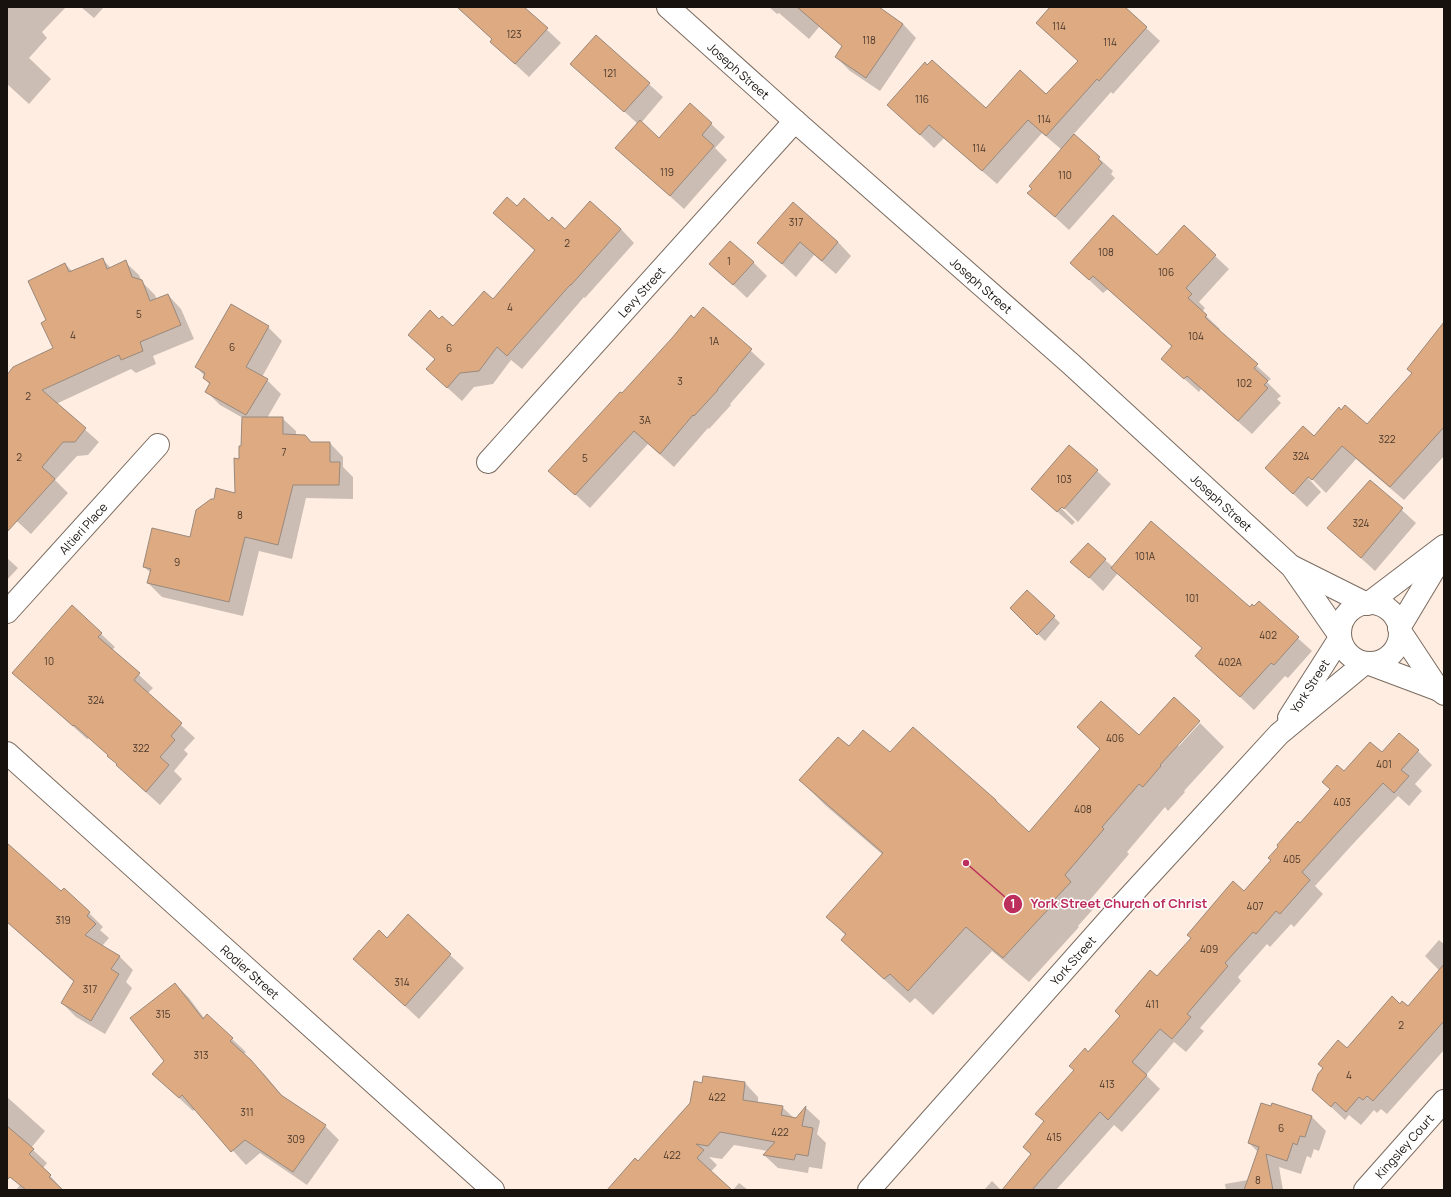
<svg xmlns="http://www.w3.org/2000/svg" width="1451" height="1197" font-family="Manrope,sans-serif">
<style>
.shadow{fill:#0003}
.building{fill:#deaa81;stroke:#99897d}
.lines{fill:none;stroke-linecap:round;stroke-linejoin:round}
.minor-casing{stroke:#7a6b60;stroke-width:24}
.minor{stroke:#fff;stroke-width:22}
.labels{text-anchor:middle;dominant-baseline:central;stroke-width:3;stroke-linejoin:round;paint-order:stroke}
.number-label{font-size:10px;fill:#4a382b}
.street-label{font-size:12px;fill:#18120e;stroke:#fff}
.leader{fill:none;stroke:#bc2e5b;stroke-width:1.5}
.callout-dot{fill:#bc2e5b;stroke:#fff;stroke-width:1.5}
.mark-label{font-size:12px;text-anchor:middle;font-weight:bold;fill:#fff}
.callout-label{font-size:13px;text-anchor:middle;font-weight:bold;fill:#bc2e5b;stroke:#fff;stroke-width:3;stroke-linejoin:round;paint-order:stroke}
</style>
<rect width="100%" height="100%" fill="#feede0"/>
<!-- shadow -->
<path class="shadow" d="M7 7H66L42 32 47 38 29 58 51 79 29 104 7 84Z
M81 7H104L94 18Z
M457 7H523L561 43 529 77 491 42 493 40Z
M769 7H877L903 24 916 38 880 91 850 71 836 57 843 47 819 27 809 39 779 13 777 14Z
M1052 7H1124L1160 41 1113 94 1111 92 1073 135 1113 171 1111 174 1115 178 1069 230 1029 193 1062 150 1042 133 997 184 944 138 934 148 888 105 986 109 1047 96 1078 61Z
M596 36 663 97 641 123 659 139 690 104 725 137 715 148 727 160 684 209 617 148 638 124 572 64Z
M793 204 838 242 851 256 836 274 814 255 796 277 759 243Z
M517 207 565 231 621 229 634 243 585 298 584 297 522 369 511 360 493 384 474 387 462 401 441 382 436 359 439 320 453 328 493 300 535 251 494 213Z
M1184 227 1229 269 1199 302 1205 308 1202 312 1220 329 1219 331 1271 379 1267 382 1281 396 1277 399 1281 403 1252 434 1201 389 1199 392 1162 359 1172 347 1108 289 1103 293 1071 263 1157 256Z
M102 259 111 268 125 262 139 275 142 282 155 295 157 300 168 295 181 309 194 339 153 356 156 364 136 373 131 369 56 404 99 442 88 455 77 456 55 480 68 493 31 534 7 512V376L54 349 48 321 65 264 73 272Z
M753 262 767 276 747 298 711 264Z
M231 305 268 327 282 341 262 377 267 380 281 394 267 418H282L296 431V436H305L312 443H330L343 457V467L353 477V499L306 498 292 559 259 551 243 616 162 597 148 583 151 573 144 567 191 538 236 494 242 447 243 418 220 405 206 391 210 385 204 378 205 376 196 367Z
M704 308 765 364 730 404 731 405 709 429 708 428 674 467 648 444 590 508 550 471Z
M1444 348V456L1404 500 1356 459 1326 493 1309 476 1307 477 1321 492 1307 507 1266 468 1314 437 1367 426Z
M1097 471 1111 484 1078 522 1059 503 1057 504 1075 522 1072 525 1032 489Z
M1370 481 1416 523 1375 571 1328 528Z
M7 558 18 568 7 580Z
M1105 560 1113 567 1250 609 1254 608 1259 603 1312 651 1288 678 1285 676 1254 710 1210 669 1203 649 1118 573 1103 591 1072 561Z
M1027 591 1060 623 1045 641 1011 608Z
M72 607 115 647 112 650 153 688 147 694 195 738 184 750 188 754 174 771 182 779 160 805 131 779 109 755 89 738 87 739 14 673Z
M1200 723 1224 747 1184 791 1185 792 1168 811 1165 807 1127 852 1129 854 1089 901 1095 907 1078 926 1079 927 1029 982 992 951 933 1015 915 998 910 1003 867 964 842 940 846 936 828 917 883 855 825 805 800 780 849 747 890 754 1029 834 1101 750 1078 727 1139 737 1179 746Z
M1418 751 1432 765 1415 784 1422 791 1409 806 1398 796 1352 845 1315 886 1323 894 1294 927 1291 924 1270 947 1267 944 1238 977 1241 981 1200 1028 1204 1031 1186 1052 1174 1042 1146 1075 1160 1089 1122 1132 1114 1125 1056 1190H1003L1032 1155 1045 1122 1036 1114 1075 1070 1088 1053 1157 977 1244 892 1272 860 1344 772 1382 753Z
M7 845 61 893 64 890 89 913 103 927 100 930 109 938 102 946 119 956 133 970 126 982 132 988 105 1034 76 1017 62 1003 74 982 7 922Z
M408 916 464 968 419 1019 368 972 387 939Z
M1439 940 1444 944V1050L1387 1114 1381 1109 1377 1113 1374 1110 1361 1125 1349 1115 1345 1120 1313 1090 1347 1049 1400 1005 1408 1008 1440 971 1425 956Z
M175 984 189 998 204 1018 232 1039 246 1052 244 1054 265 1075 285 1099 325 1126 339 1140 307 1185 260 1153 246 1165 195 1109 193 1111 153 1074 165 1061Z
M745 1083 758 1097V1103L782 1107 794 1118 797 1119 806 1108 820 1121 817 1134 826 1143 822 1169 809 1167 808 1173 778 1168 764 1155 768 1151 734 1145 722 1159 709 1157 717 1165 694 1190H608L638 1163 691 1104 702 1084Z
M7 1097 45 1131 31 1148 47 1163 43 1168 63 1190H16L20 1185 7 1175Z
M1273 1104 1312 1117 1326 1131 1319 1151 1314 1149 1311 1158 1307 1156 1301 1174 1279 1167 1283 1190H1226L1225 1184 1248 1180 1258 1152 1249 1143 1272 1108Z
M992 1181 1001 1190H984Z
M739 1183 748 1190H733Z"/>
<!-- building -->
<path class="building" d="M457 7H524L548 28 515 64 490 42 492 39Z
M797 7H879L903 24 866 78 835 57 842 46Z
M1050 7H1125L1147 27 1099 81 1097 79 1046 136 1028 120 982 171 929 125 920 135 887 105 925 62 927 65 932 60 986 108 1020 70 1046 94 1078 61 1036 23Z
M596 35 650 83 624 112 570 64Z
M690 103 712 123 702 135 714 146 670 196 615 148 640 120 659 138Z
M1074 134 1100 157 1098 159 1102 163 1055 217 1027 193 1032 189 1029 186Z
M507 197 517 206 524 198 549 221 552 217 565 229 590 201 621 229 571 285H570L507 356 497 347 479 371 460 373 447 388 426 369 435 359 408 335 430 310 439 319 442 316 453 326 484 291 493 299 535 250 493 213Z
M793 202 838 242 822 261 800 242 782 264 757 243Z
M1113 215 1157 255 1184 225 1216 255 1186 288 1192 294 1188 298 1207 315 1205 317 1210 322 1258 364 1254 368 1268 381 1264 385 1268 388 1238 421 1187 376 1184 379 1161 359 1172 346 1093 276 1089 280 1070 263Z
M730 241 754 262 733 285 709 264Z
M103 258 107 269 126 260 132 277 142 280 150 301 168 294 181 325 140 342 143 351 121 360 119 355 42 390 86 428 75 442H63L42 467 55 479 7 532V375L13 367 53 348 41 323 46 320 28 281 65 263 69 272Z
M231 304 269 326 246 367 268 379 246 415 205 392 210 383 203 378 205 373 195 367Z
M703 307 752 349 717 390H718L694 416 693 415 660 454 634 431 575 495 548 471 620 392 622 393 672 338 691 315 694 318Z
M1444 322V427L1390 487 1342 446 1312 480 1308 477 1293 494 1265 468 1303 426 1314 436 1339 407 1341 410 1345 405 1367 424 1412 373 1407 369Z
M242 417H283V434L305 435 311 442H330V462H340L339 485H293L278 545 245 537 229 602 147 583 151 569 143 567 152 528 190 537 196 510 211 499H214L216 488 235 493 234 458 239 459V446H241Z
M1069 445 1098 470 1064 509 1062 507 1057 512 1031 489Z
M1370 480 1403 508 1361 558 1327 528Z
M1151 521 1250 607 1252 604 1254 606 1259 601 1299 637 1274 665 1271 663 1240 697 1195 656 1202 648 1111 568Z
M1088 543 1106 559 1089 578 1070 562Z
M1027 590 1055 616 1037 635 1010 608Z
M72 605 102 633 98 637 140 673 134 680 182 723 171 736 175 740 160 757 169 765 146 792 116 765 117 764 107 756 108 755 74 725 73 726 12 673Z
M1174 697 1200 721 1160 765 1161 766 1143 787 1139 784 1102 827 1104 829 1065 875 1071 882 1054 900 1055 902 1003 958 966 927 908 991 890 974 884 979 841 940 846 934 826 917 883 853 799 780 838 737 849 746 863 730 890 752 913 727 996 800V801L1029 832 1100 749 1077 727 1101 701 1139 735Z
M1399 733 1419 750 1401 770 1409 776 1394 793 1383 783 1339 831 1302 872 1310 880 1280 914 1276 911 1256 934 1253 932 1225 963 1228 966 1187 1014 1191 1017 1172 1039 1160 1029 1132 1062 1147 1075 1108 1120 1100 1112 1032 1190H1002L1031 1154 1023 1147 1044 1121 1035 1114 1074 1070 1069 1066 1085 1048 1088 1052 1120 1016 1115 1011 1150 970 1157 976 1191 938 1187 935 1233 881 1244 891 1271 860 1268 858 1278 847 1277 845 1298 821 1300 823 1330 789 1322 782 1337 765 1344 771 1370 742 1382 752Z
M7 843 61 891 64 888 90 912 87 916 96 924 85 935 120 956 111 969 119 974 91 1021 61 1003 74 981 7 922Z
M408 914 451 954 405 1006 353 959 379 930 387 938Z
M1444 964V1021L1373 1101 1367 1096 1363 1100 1359 1097 1346 1112 1335 1102 1331 1107 1312 1090 1318 1074 1323 1068 1318 1064 1338 1040 1347 1048 1392 996 1400 1004 1402 1001 1408 1006Z
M175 983 203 1019 207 1014 233 1038 230 1041 251 1060 281 1095 326 1125 293 1172 245 1140 231 1152 182 1095 179 1098 152 1074 164 1061 130 1018Z
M703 1076 745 1082 743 1100 783 1106 781 1115 796 1118 806 1106 802 1126 813 1128 808 1156 796 1154 794 1160 763 1155 775 1142 720 1132 708 1146 696 1144 704 1150 697 1158 732 1190H607L635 1158 638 1161 690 1103 694 1081 702 1083Z
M1261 1103 1271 1106 1272 1103 1312 1116 1305 1137 1300 1136 1297 1145 1293 1143 1287 1161 1266 1154 1273 1190H1244L1259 1147 1248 1143Z
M7 1126 34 1149 29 1154 51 1175 49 1177 63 1190H26L10 1177 7 1180Z"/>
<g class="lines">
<!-- minor casing -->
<g class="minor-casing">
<g id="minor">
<path id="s1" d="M668 7 795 121 1071 364 1292 567 1340 636"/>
<path id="s2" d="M488 462 795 121"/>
<path d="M1293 567 1367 604"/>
<path d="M1369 603 1444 546"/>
<circle cx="1370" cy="633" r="30"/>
<path id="s3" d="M7 612 158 445"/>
<path d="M1399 628 1444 553"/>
<path d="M1400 631 1439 690 1444 694"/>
<path d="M1367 663 1439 690"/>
<path id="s4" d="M1289 718 1340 638"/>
<path id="s5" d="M7 753 493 1190"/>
<path id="s6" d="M869 1190 1121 906 1279 734 1365 663"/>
<path id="s7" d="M1365 1190 1444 1101"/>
</g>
</g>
<!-- minor -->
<use href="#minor" class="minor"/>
</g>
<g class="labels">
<!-- number labels -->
<g class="number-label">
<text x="1059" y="26">114</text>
<text x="514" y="34">123</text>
<text x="869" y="40">118</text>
<text x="1110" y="42">114</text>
<text x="610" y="73">121</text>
<text x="922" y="99">116</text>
<text x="1044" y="119">114</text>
<text x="979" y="148">114</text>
<text x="667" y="172">119</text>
<text x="1065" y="175">110</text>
<text x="796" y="222">317</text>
<text x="567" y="243">2</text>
<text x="1106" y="252">108</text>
<text x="729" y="261">1</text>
<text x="1166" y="272">106</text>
<text x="510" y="307">4</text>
<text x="139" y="314">5</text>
<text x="73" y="335">4</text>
<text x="1196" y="336">104</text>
<text x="714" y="341">1A</text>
<text x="232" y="347">6</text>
<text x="449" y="348">6</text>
<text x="680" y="381">3</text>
<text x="1244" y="383">102</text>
<text x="28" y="396">2</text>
<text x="645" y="420">3A</text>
<text x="1387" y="439">322</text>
<text x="284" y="452">7</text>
<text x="1301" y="456">324</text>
<text x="19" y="457">2</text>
<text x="585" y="458">5</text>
<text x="1064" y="479">103</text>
<text x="240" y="515">8</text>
<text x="1361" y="523">324</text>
<text x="1145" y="556">101A</text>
<text x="177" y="562">9</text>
<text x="1192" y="598">101</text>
<text x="1268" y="635">402</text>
<text x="49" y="661">10</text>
<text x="1230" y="662">402A</text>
<text x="96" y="700">324</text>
<text x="1115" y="738">406</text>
<text x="141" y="748">322</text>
<text x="1384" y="764">401</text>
<text x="1342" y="802">403</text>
<text x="1083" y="809">408</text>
<text x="1292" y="859">405</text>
<text x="1255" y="906">407</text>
<text x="63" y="920">319</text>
<text x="1209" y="949">409</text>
<text x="402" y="982">314</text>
<text x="90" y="989">317</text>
<text x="1152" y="1004">411</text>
<text x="163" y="1014">315</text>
<text x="1401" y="1025">2</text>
<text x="201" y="1055">313</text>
<text x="1349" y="1075">4</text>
<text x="1107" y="1084">413</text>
<text x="717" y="1097">422</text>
<text x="247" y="1112">311</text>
<text x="1281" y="1128">6</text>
<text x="780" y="1132">422</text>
<text x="1054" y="1137">415</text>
<text x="296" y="1139">309</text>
<text x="672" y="1155">422</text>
<text x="1258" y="1180">8</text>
</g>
<!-- street labels -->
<g class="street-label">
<text stroke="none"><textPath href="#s1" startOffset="95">Joseph Street</textPath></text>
<text stroke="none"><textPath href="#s1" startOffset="419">Joseph Street</textPath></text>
<text stroke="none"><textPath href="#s2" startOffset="229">Levy Street</textPath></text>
<text stroke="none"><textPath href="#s1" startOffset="743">Joseph Street</textPath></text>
<text stroke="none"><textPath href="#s3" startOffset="113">Altieri Place</textPath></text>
<text stroke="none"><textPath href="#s4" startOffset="38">York Street</textPath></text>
<text stroke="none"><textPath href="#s6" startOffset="307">York Street</textPath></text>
<text stroke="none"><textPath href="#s5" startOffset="327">Rodier Street</textPath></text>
<text stroke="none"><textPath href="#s7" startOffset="59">Kingsley Court</textPath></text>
</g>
</g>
<!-- callouts -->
<path class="leader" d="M966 863L1013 904"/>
<g class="callout-dot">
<circle cx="966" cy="863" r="4"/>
<circle cx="1013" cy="904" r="10"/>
</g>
<g class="mark-label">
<text x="1013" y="908">1</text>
</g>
<g class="callout-label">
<text x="1119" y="908">York Street Church of Christ</text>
</g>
<!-- border -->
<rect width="1451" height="1197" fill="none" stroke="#18120e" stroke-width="16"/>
</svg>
